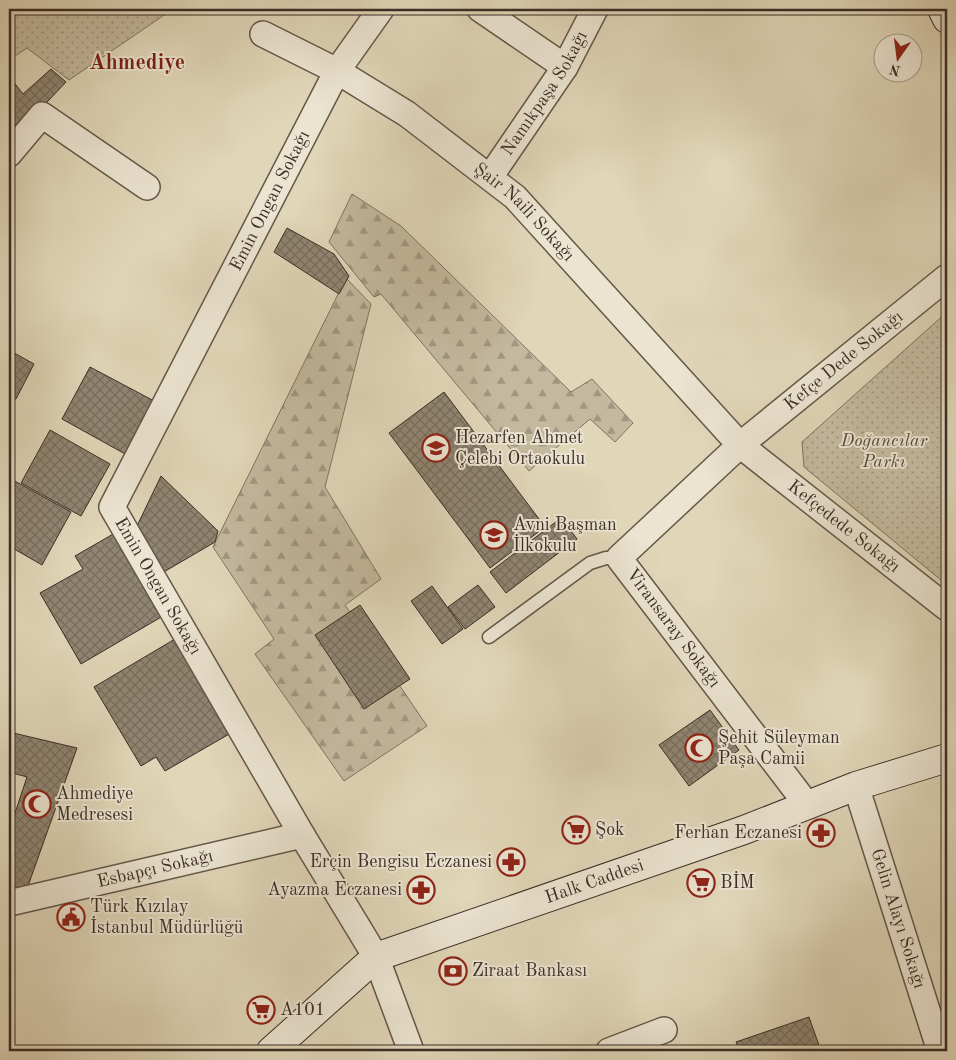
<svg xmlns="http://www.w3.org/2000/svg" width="956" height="1060" font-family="'Old Standard TT',serif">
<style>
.forest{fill:url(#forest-firs);stroke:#7f7362}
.park{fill:url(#park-dots);stroke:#7f7362}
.building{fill:url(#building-cross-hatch);stroke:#3a2d26}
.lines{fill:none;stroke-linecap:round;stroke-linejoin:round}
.service-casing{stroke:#64574a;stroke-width:15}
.minor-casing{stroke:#64574a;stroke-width:28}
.secondary-casing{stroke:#3a2d26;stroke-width:30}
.service{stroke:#ebe4d1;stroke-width:12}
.minor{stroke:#ebe4d1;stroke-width:25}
.secondary{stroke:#ebe4d1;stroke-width:28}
.labels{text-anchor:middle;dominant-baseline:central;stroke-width:4;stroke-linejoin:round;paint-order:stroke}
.street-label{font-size:18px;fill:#3a2d26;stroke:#ebe4d1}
.poi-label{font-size:18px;fill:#3a2d26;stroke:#ebe4d1;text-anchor:start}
.park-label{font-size:18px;font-style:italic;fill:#56493e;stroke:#ebe4d1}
.district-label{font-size:22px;font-weight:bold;fill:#7a1f14;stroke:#ebe4d1}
</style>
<defs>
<pattern id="forest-firs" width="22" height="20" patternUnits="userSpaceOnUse" patternTransform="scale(1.25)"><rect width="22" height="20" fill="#c4b99f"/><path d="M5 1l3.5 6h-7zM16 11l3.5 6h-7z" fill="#a09781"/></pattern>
<pattern id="park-dots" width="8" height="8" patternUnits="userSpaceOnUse" patternTransform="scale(1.25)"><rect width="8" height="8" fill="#c4b99f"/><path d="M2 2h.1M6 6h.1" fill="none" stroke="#a09781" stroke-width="1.8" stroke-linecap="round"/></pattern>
<pattern id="building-cross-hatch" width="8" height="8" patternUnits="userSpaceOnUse" patternTransform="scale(1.25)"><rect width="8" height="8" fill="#908572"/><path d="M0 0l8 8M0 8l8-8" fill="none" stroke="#776d5d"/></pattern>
</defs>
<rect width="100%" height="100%" fill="#e0d6b8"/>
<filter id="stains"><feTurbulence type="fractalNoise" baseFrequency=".004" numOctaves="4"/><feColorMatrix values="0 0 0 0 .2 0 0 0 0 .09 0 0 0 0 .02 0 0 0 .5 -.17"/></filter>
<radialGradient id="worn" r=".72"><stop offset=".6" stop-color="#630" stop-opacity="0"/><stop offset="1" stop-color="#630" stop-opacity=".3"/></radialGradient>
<!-- forest -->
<path class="forest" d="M352 194 401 226 571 392 592 379 633 423 615 442 590 419 529 471 381 294 374 297 329 242Z
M346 278 371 304 325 487 381 579 345 605 427 726 344 781 255 654 274 639 213 547Z"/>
<!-- park -->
<path class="park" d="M9 9H173L69 80 27 48 9 60Z
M947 312V585L804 467 802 442Z"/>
<!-- building -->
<path class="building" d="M51 69 66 82 11 140 9 136V76L23 94Z
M287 228 334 254 349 276 339 294 274 252Z
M9 350 34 364 16 399 9 395Z
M90 367 156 402 127 455 62 419Z
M444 392 545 527 490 568 389 433Z
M50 430 110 464 81 516 21 483Z
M161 476 218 531 215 542 162 573 136 528Z
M11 479 71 512 42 565 9 546V483Z
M561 518 577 539 506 593 490 572Z
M115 533 163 616 81 664 40 593 83 569 75 556Z
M478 585 495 607 465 629 448 607Z
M432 586 463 629 442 644 411 601Z
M360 605 410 679 364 709 315 635Z
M175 639 231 733 165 771 156 757 141 766 94 687Z
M710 710 739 750 689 786 659 745Z
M9 732 77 748 28 886 9 896V831L27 777 9 772Z
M809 1017 821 1051H740L736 1042Z"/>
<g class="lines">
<!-- service casing -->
<g class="service-casing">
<path id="service" d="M489 637 590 563 606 558H619"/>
</g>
<!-- minor casing -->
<g class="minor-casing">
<g id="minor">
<path id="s1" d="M381 9 337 71 112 507 302 835 376 957 411 1051"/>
<path d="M480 9 565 67"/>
<path id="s2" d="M263 34 337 71 407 114 515 197 740 445 947 608"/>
<path d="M9 154 42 115 147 187"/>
<path id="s3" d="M490 177 565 67 595 9"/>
<path id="s4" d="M856 786 940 1051"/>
<path id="s5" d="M808 806 619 558 740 445 947 277"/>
<path id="s6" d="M9 903 302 835"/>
<path d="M609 1051 664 1030"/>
</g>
</g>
<!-- secondary casing -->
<g class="secondary-casing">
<g id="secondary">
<path d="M942 9 947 19"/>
<path id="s7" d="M271 1051 376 957 744 830 856 786 947 758"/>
</g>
</g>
<!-- service -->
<use href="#service" class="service"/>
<!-- minor -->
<use href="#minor" class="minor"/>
<!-- secondary -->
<use href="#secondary" class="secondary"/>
</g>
<!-- icons -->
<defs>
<g id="school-ring" transform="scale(1.4375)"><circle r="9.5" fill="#ebe4d1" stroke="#8f2418" stroke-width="1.5"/><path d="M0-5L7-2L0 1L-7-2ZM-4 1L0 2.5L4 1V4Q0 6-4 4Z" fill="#8f2418"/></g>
<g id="mosque-ring" transform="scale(1.4375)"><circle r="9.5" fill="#ebe4d1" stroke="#8f2418" stroke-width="1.5"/><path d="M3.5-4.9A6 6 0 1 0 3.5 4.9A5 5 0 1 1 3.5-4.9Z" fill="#8f2418"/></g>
<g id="supermarket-ring" transform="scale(1.4375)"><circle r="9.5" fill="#ebe4d1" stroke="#8f2418" stroke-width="1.5"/><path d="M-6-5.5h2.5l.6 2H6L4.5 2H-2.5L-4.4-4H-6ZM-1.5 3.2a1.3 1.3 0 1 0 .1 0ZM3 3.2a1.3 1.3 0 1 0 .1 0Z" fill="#8f2418"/></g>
<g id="pharmacy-ring" transform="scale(1.4375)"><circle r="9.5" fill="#ebe4d1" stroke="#8f2418" stroke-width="1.5"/><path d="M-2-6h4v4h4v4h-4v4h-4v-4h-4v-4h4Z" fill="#8f2418"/></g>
<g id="civic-ring" transform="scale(1.4375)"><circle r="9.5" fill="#ebe4d1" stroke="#8f2418" stroke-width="1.5"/><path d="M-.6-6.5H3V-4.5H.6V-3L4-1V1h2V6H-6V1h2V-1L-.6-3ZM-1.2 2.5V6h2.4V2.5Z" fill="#8f2418"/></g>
<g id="bank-ring" transform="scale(1.4375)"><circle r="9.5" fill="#ebe4d1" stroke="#8f2418" stroke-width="1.5"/><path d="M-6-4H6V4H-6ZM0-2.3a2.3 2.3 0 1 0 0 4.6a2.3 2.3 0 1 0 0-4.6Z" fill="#8f2418"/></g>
</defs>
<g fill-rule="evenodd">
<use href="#school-ring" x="436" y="448"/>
<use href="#school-ring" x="494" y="535"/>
<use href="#mosque-ring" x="699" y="748"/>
<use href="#mosque-ring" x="37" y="804"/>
<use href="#supermarket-ring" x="576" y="830"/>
<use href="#pharmacy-ring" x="821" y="833"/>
<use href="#pharmacy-ring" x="511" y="862"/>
<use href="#supermarket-ring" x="701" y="883"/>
<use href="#pharmacy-ring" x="421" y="890"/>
<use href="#civic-ring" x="71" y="917"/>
<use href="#bank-ring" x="453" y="971"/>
<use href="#supermarket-ring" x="261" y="1010"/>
</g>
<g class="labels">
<!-- street labels -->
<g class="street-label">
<text stroke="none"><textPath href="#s3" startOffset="100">Namıkpaşa Sokağı</textPath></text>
<text transform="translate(270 201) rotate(-63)">Emin Ongan Sokağı</text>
<text stroke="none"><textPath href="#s2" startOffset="318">Şair Naili Sokağı</textPath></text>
<text stroke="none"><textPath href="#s5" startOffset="611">Kefçe Dede Sokağı</textPath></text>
<text stroke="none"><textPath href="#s2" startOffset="768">Kefçedede Sokağı</textPath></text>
<text stroke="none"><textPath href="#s1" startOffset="658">Emin Ongan Sokağı</textPath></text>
<text transform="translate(673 628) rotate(53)">Viransaray Sokağı</text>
<text stroke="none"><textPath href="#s6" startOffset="150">Esbapçı Sokağı</textPath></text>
<text stroke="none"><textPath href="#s7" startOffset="372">Halk Caddesi</textPath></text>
<text stroke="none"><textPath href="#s4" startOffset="139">Gelin Alayı Sokağı</textPath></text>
</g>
<!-- poi labels -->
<g class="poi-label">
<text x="455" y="438">Hezarfen Ahmet<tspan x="455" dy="21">Çelebi Ortaokulu</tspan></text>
<text x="513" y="525">Avni Başman<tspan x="513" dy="21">İlkokulu</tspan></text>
<text x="718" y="738">Şehit Süleyman<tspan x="718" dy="21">Paşa Camii</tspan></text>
<text x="56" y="794">Ahmediye<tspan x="56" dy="21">Medresesi</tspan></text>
<text x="595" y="830">Şok</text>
<text x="802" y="833" text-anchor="end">Ferhan Eczanesi</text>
<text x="492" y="862" text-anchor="end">Erçin Bengisu Eczanesi</text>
<text x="720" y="883">BİM</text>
<text x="402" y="890" text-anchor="end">Ayazma Eczanesi</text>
<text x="90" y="907">Türk Kızılay<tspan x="90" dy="21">İstanbul Müdürlüğü</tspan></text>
<text x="472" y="971">Ziraat Bankası</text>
<text x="280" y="1010">A101</text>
</g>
<!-- park labels -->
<g class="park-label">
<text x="884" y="441">Doğancılar<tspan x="884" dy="21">Parkı</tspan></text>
</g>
<!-- district labels -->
<g class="district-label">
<text x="137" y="63">Ahmediye</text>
</g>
</g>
<!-- margin -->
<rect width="956" height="1060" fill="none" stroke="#e0d6b8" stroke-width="30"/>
<rect x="10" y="10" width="936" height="1040" fill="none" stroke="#3a2d26" stroke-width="2.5"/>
<rect x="15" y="15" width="926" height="1030" fill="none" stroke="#3a2d26"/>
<!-- north arrow -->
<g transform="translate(898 58) rotate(194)"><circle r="24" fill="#ebe4d1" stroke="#a49b8d"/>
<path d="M0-4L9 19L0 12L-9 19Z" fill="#8f2418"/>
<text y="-8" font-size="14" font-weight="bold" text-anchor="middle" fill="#3a2d26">N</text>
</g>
<rect width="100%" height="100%" filter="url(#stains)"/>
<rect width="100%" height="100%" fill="url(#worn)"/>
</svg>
